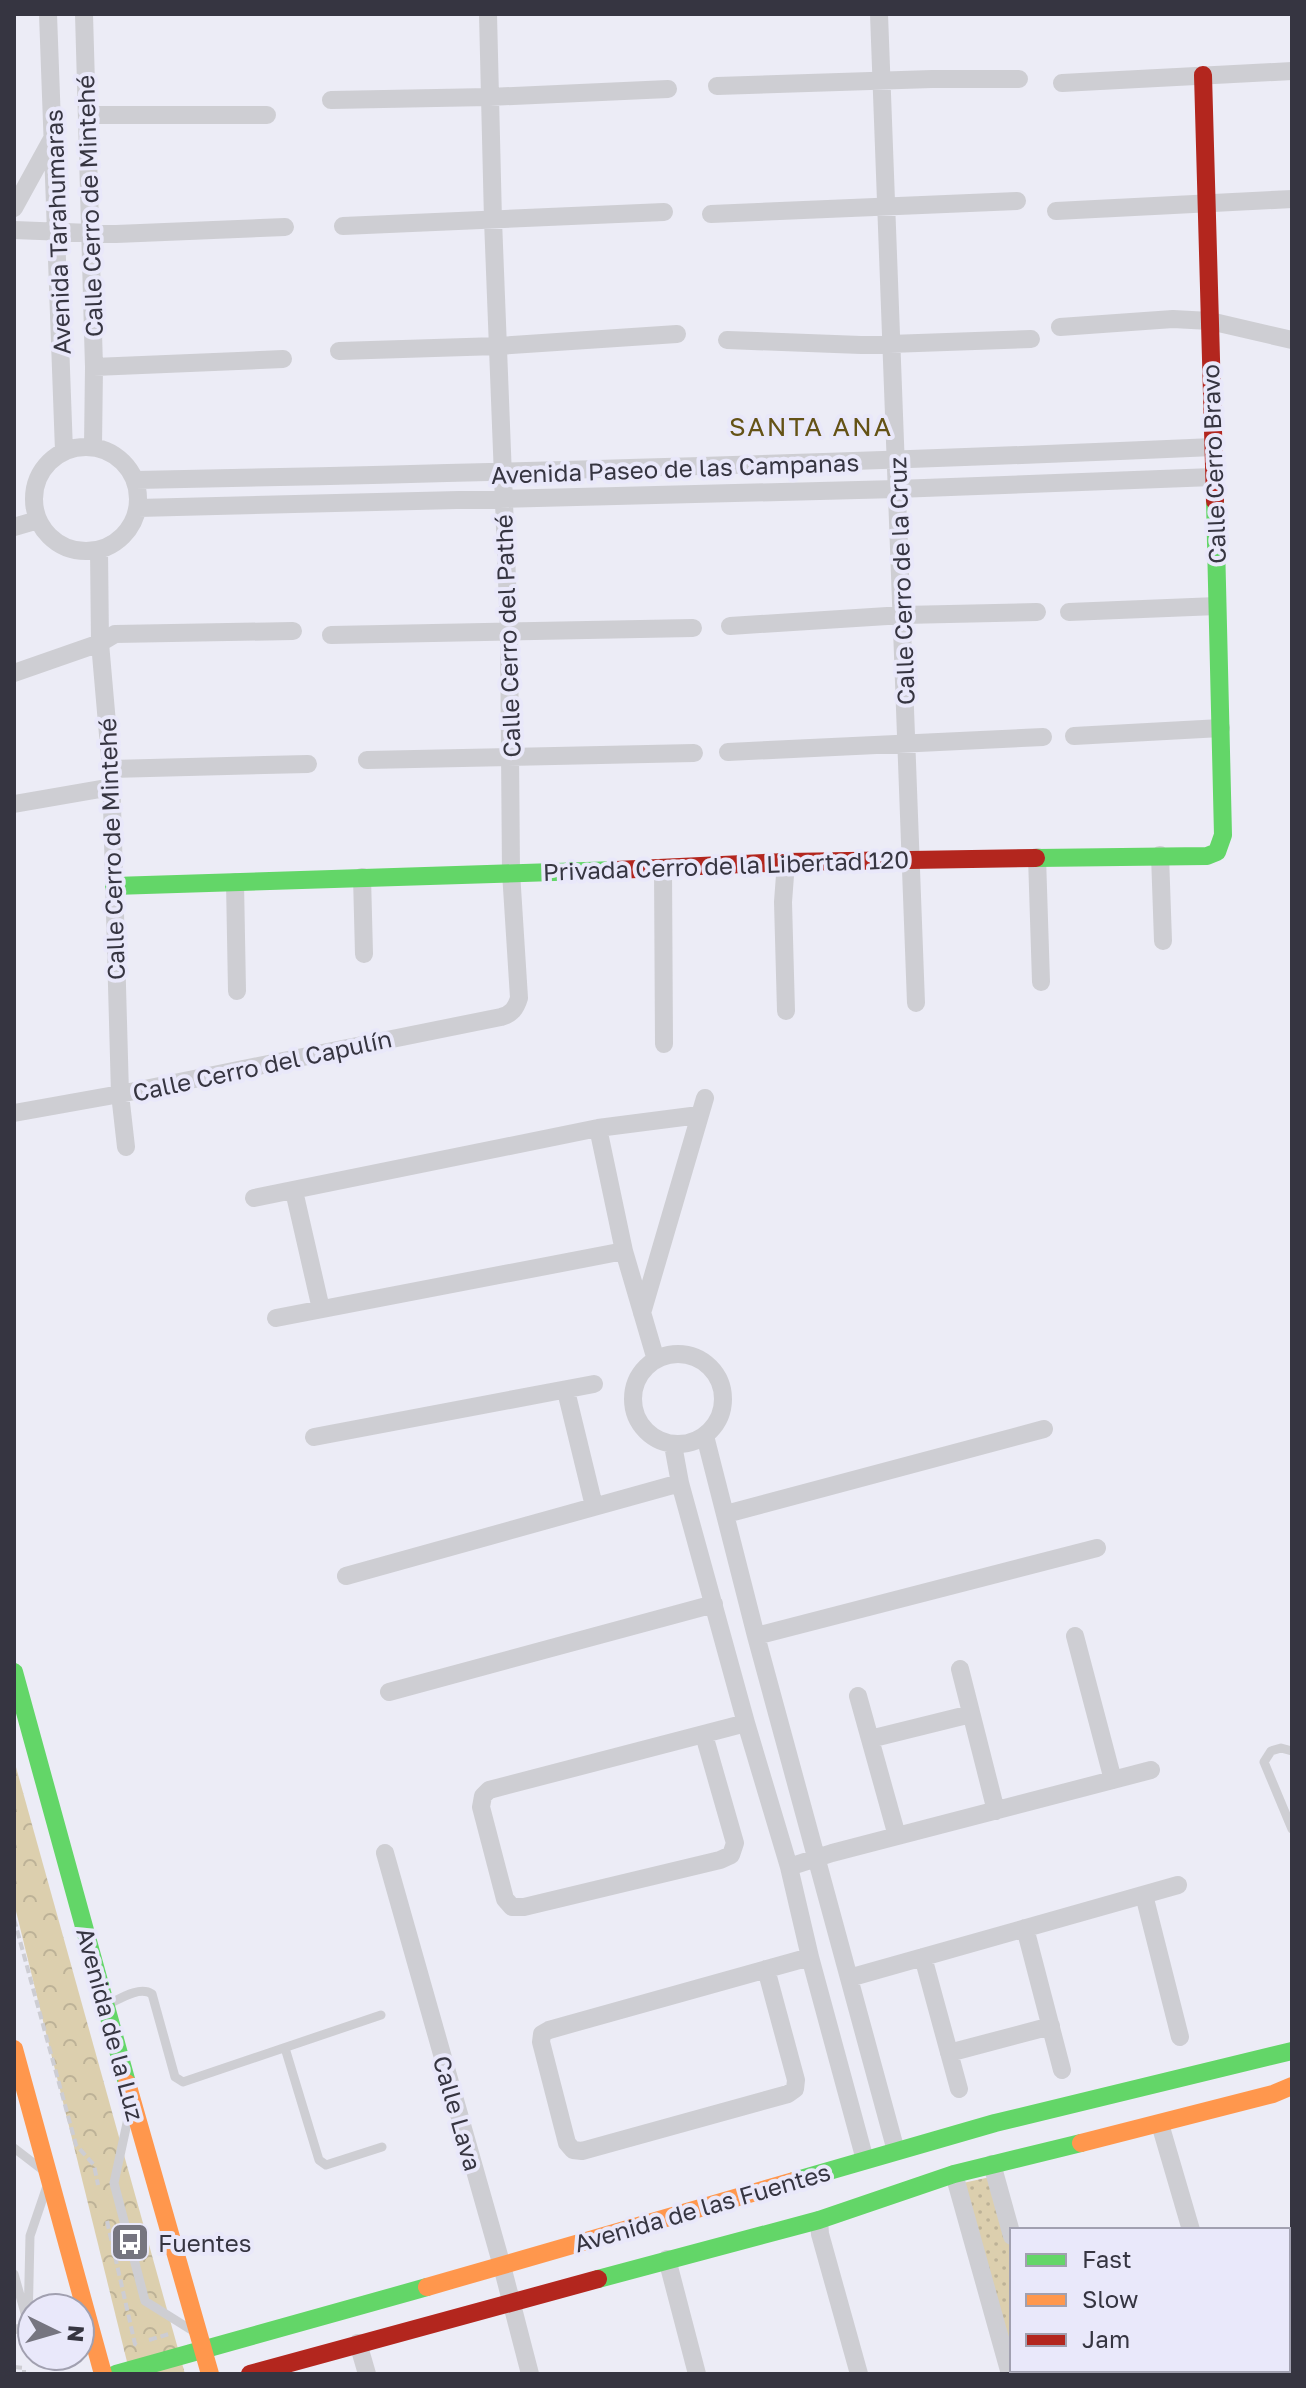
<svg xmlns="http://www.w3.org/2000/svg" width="1306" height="2388" font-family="'Golos Text',sans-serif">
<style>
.grass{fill:url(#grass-dots)}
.park{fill:url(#park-crowns)}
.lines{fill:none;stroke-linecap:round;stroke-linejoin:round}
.path{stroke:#cdcdd3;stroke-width:4;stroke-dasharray:8 4;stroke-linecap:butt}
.lane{stroke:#ceced3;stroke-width:9}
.street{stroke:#ceced3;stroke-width:18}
.fast{stroke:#63d668;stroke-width:18}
.slow{stroke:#ff974d;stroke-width:18}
.jam{stroke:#b3261e;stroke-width:18}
.labels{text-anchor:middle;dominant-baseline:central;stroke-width:8;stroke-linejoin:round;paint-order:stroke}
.street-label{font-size:24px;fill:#363541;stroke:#e9e8fa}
.poi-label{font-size:24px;fill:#363541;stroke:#e9e8fa;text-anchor:start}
.neighbourhood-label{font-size:26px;letter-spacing:2px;fill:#645216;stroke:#e9e8fa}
</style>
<defs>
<pattern id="grass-dots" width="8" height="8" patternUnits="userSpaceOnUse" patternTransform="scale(2)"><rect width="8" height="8" fill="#dccfae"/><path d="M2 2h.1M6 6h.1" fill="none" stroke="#bdb297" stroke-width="1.8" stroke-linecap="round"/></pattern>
<pattern id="park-crowns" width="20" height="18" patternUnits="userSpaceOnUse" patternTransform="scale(2)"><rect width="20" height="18" fill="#dccfae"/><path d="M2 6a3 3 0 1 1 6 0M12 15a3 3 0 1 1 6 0" fill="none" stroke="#bdb297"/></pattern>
</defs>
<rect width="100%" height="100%" fill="#ececf6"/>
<!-- grass -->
<path class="grass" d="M990 2177 1012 2253V2368L963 2183Z"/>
<!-- park -->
<path class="park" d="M14 1760 185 2374H130L14 1903Z"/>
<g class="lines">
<!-- path -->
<path class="path" d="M14 1919 76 2145 94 2165 98 2185
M107 2221 135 2344 140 2347
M149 2340 169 2334
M14 2367 24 2368V2374"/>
<!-- lane -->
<path class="lane" d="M1292 1751 1281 1748 1271 1751 1264 1762 1292 1829
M109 2004C121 1998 140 1986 152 1994L175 2077 183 2082 381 2015
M285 2048 319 2160 326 2165 382 2147
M129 2114 114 2183 145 2301 193 2331
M14 2148 40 2168
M14 2274 25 2313
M14 2330 28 2325 30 2236 46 2189"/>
<!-- street -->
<path class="street" d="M48 14 64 451
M84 14 94 367 93 446
M879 14 916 1003
M1062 83 1292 71
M717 86 932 79H1019
M331 100 489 97 668 89
M87 115H267
M14 208 53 137
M1056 211 1292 199
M711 214 1017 201
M343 226 664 212
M14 230 116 234 285 227
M1060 327 1173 319 1210 321 1292 340
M727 340 861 345 1031 339
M339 351 498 346 677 334
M94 367 283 359
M34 499a52 52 0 1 1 104 0a52 52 0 1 1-104 0Z
M136 480C495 473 854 463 1213 447
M138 508 897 489 1213 477
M14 527 38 520
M99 550 100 643 111 769 120 1094 126 1147
M1069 612 1217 606
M730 626 903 615 1037 612
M331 635 693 628
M14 673 100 643 115 634 293 631
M1074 736 1221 728
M728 752 1043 737
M367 760 694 753
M111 769 308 764
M14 804 112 787
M1160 855 1163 941
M1037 857 1041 982
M786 862 783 902 786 1011
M663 868 664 1044
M362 877 364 954
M235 882 237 991
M14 1113 120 1094 501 1017C512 1014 516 1008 519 998L511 872 509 631 493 220 488 14
M598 1128 624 1251 656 1360
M294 1191 321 1309
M254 1198 598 1128 699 1115
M642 1313 705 1098
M276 1318 624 1251
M633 1399a45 45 0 1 1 90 0a45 45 0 1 1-90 0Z
M566 1391 594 1506
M705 1436 756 1636 896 2151
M314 1437 594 1384
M673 1445 680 1483 746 1723 789 1867 810 1957 865 2160
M726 1514 1044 1429
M346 1576 680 1483
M756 1636 1097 1548
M1075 1636 1113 1780
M960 1669 996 1811
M389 1692 714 1604
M858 1696 897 1836
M704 1735 735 1843 731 1855 720 1860 524 1907H512L505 1899 481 1807 483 1796 489 1790 746 1723
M870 1739 971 1714
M385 1853 502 2266 530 2374
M789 1867 832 1853 1151 1770
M1144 1895 1180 2037
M1025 1928 1062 2070
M923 1957 959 2089
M766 1969 796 2080 795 2089 788 2094 582 2151 573 2150 567 2143 541 2042 542 2034 549 2030 810 1957
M849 1978 1178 1885
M949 2053 1051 2026
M1160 2124 1191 2230
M992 2164 1012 2236
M954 2174 1010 2374
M819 2220 820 2234 859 2374
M667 2259 697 2374
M358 2343 367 2374
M1049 2370 1050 2374
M1231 2370 1232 2374"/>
<!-- fast -->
<path class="fast" d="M1036 858 1207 856 1217 852 1223 835 1215 501
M114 886 616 870
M14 1672 127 2083
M794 2181 995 2123 1292 2051
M598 2279 819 2220 954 2174 1081 2143
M116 2374 427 2287"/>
<!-- slow -->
<path class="slow" d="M14 2049 103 2374
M127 2083 210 2374
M1081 2143 1273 2094 1292 2086
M427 2287 794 2181"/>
<!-- jam -->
<path class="jam" d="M1203 75 1215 501
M616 870 786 862 1036 858
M250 2374 598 2279"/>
</g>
<!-- icons -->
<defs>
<g id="bus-square" transform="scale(2)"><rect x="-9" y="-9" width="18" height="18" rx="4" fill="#767580" stroke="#e9e8fa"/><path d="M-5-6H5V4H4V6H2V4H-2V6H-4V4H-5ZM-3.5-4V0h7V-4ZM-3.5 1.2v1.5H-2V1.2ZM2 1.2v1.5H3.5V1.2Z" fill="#fff"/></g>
</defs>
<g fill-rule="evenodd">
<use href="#bus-square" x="130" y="2242"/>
</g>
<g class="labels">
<!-- street labels -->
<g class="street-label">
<text transform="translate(89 206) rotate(-92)">Calle Cerro de Mintehé</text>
<text transform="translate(57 232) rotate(-92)">Avenida Tarahumaras</text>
<text transform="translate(1213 464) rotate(-92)">Calle Cerro Bravo</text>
<text transform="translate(675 468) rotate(-2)">Avenida Paseo de las Campanas</text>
<text transform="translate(901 581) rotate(-92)">Calle Cerro de la Cruz</text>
<text transform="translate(507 636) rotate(-92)">Calle Cerro del Pathé</text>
<text transform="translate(111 849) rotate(-92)">Calle Cerro de Mintehé</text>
<text transform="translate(726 865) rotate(-2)">Privada Cerro de la Libertad 120</text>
<text transform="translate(262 1065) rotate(-12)">Calle Cerro del Capulín</text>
<text transform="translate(111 2024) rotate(75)">Avenida de la Luz</text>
<text transform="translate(458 2113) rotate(74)">Calle Lava</text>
<text transform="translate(702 2207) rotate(-16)">Avenida de las Fuentes</text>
</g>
<!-- poi labels -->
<g class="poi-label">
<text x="158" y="2242">Fuentes</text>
</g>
<!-- neighbourhood labels -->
<g class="neighbourhood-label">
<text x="811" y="426">SANTA ANA</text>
</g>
</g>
<!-- border -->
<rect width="1306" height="2388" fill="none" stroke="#363541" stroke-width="32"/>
<!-- legend -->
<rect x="1010" y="2228" width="280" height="144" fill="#e9e8fa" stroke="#a1a0b0" stroke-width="2"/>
<rect x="1026" y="2254" width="40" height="12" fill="#63d668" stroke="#a1a0b0" stroke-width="2"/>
<text x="1082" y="2268" font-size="24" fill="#363541">Fast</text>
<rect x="1026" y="2294" width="40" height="12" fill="#ff974d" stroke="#a1a0b0" stroke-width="2"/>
<text x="1082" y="2308" font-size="24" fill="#363541">Slow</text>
<rect x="1026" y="2334" width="40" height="12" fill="#b3261e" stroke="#a1a0b0" stroke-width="2"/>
<text x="1082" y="2348" font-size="24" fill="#363541">Jam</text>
<!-- north arrow -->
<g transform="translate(56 2332) rotate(95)"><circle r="38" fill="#e9e8fa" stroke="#a1a0b0" stroke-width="2"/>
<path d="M0-6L14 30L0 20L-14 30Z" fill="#767580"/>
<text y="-12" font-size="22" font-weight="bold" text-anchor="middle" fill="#363541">N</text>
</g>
</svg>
